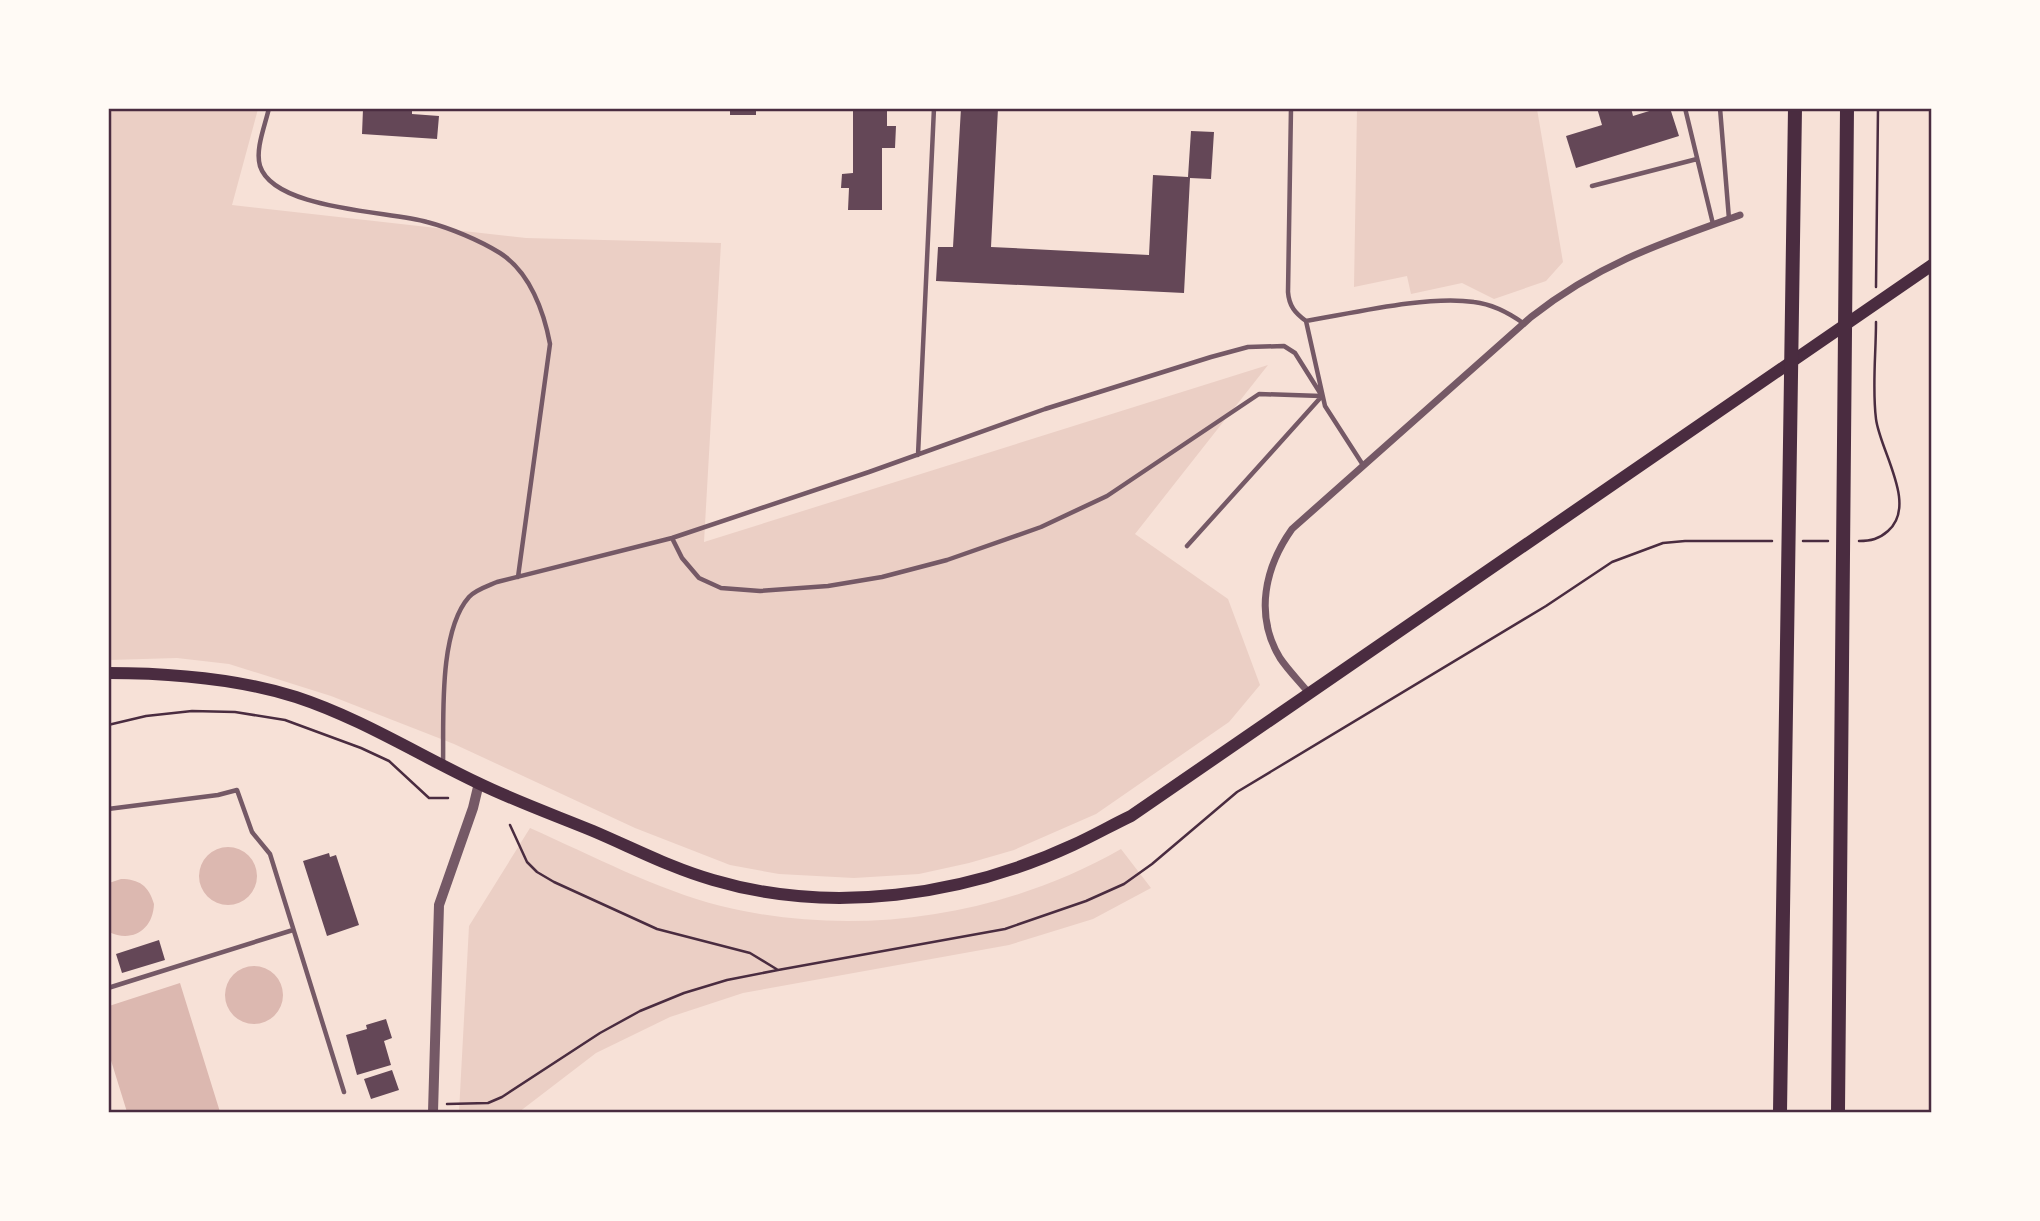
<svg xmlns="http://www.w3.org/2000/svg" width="2040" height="1221" font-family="Merriweather,serif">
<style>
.green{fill:#ebcfc5}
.water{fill:#dcb8b0}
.building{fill:#644757}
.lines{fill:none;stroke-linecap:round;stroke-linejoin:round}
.path{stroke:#4a2c40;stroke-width:2.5}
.service{stroke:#755966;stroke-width:4.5}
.minor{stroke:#755966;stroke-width:7}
.tertiary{stroke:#755966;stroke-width:10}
.secondary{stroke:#4a2c40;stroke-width:12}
.motorway{stroke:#4a2c40;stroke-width:14}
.neatline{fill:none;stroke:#4a2c40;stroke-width:2.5}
</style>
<rect width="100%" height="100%" fill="#f7e1d7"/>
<!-- green -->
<path class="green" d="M108 109H258L232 205 526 238 721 243 704 542 1268 365 1135 534 1228 599 1260 685 1229 722 1096 814 1014 850 969 863 919 874 854 878 779 874 730 865 635 828 454 744 331 696 229 664 177 658 109 660Z
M1357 109H1537L1563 262 1546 281 1494 299 1462 283 1411 294 1407 276 1354 287Z
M530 828C593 856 655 889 721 906 855 939 1002 917 1121 849L1151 888 1093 919 1009 945 743 993 670 1017 596 1053 519 1112H459L469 926Z"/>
<!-- water -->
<path class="water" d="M199 876a29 29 0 1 1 58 0a29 29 0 1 1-58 0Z
M121 879C139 879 149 886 154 904 153 930 132 943 109 932V883Z
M225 995a29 29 0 1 1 58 0a29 29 0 1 1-58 0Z
M180 983 220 1112H127L109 1054V1006Z"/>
<!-- building -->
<path class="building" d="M391 108H412V114L439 116 437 139 362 134 363 109 391 111Z
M730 108H756V115H730Z
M853 108H887V126H896L895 148H882V210H848L849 188H841L842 174 853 173Z
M961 108H998L991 247 1149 255 1153 175 1188 177 1191 131 1214 132 1211 179 1190 178 1184 293 936 281 938 247H953Z
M1597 108H1631L1633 116 1659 108H1670L1679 136 1576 168 1566 136 1602 125Z
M329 853 330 857 336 855 359 925 327 936 303 861Z
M159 940 165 960 122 973 116 954Z
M386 1019 392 1038 384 1041 391 1065 357 1075 346 1035 367 1029 366 1025Z
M392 1070 399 1090 371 1099 364 1079Z"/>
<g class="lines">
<!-- path -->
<path class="path" d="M1876 287 1878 108
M1803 541H1828
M1859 541C1871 541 1879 539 1888 531 1918 505 1880 451 1876 419 1872 388 1876 354 1876 322
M108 725 146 716 192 711 235 712 285 720 361 748 389 761 429 798H448
M510 825 527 862 537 872 554 882 657 929 750 953 778 970
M447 1104 488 1103 502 1097 600 1033 640 1011 684 993 727 980 778 970 1005 929 1086 901 1124 884 1152 864 1237 792 1546 606 1612 562 1663 543 1685 541H1772"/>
<!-- service -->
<path class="service" d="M269 108C265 126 255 149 260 166 274 210 389 211 427 222 450 228 479 240 500 253 530 272 544 312 550 344L518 577
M1291 108 1288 292C1289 306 1295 313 1306 321 1353 313 1428 295 1474 302 1491 304 1509 313 1523 323
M1685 108 1713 224
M1720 108 1729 219
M1592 186 1697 159
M1306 321 1325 406 1363 465
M918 455 934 108
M672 538 682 558 699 578 721 588 760 591 828 586 882 577 947 560 1041 527 1107 496 1259 394 1321 396
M1187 546 1322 396
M443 765C444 720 438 632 469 597 475 590 488 586 497 582L672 538 869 472 1045 409 1211 357 1248 347 1284 346 1295 353 1322 396
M108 809 218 795 237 790 252 832 270 854 344 1092
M108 988 293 930"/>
<!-- minor -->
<path class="minor" d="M1308 692C1299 681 1288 670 1280 658 1254 615 1265 567 1292 529L1531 317C1598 264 1661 243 1740 215"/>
<!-- tertiary -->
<path class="tertiary" d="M433 1112 439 905 473 808 479 783"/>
<!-- secondary -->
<path class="secondary" d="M108 673C172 673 235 678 296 697 360 718 417 754 478 783 515 801 554 815 593 831 633 848 671 868 713 880 831 915 963 896 1073 845 1093 836 1112 825 1131 816L1932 265"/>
<!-- motorway -->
<path class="motorway" d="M1780 1112 1795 108
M1838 1112 1847 108"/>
</g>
<!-- border -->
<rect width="2040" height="1221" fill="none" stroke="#fffaf5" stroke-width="220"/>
<rect x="110" y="110" width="1820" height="1001" class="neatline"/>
</svg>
